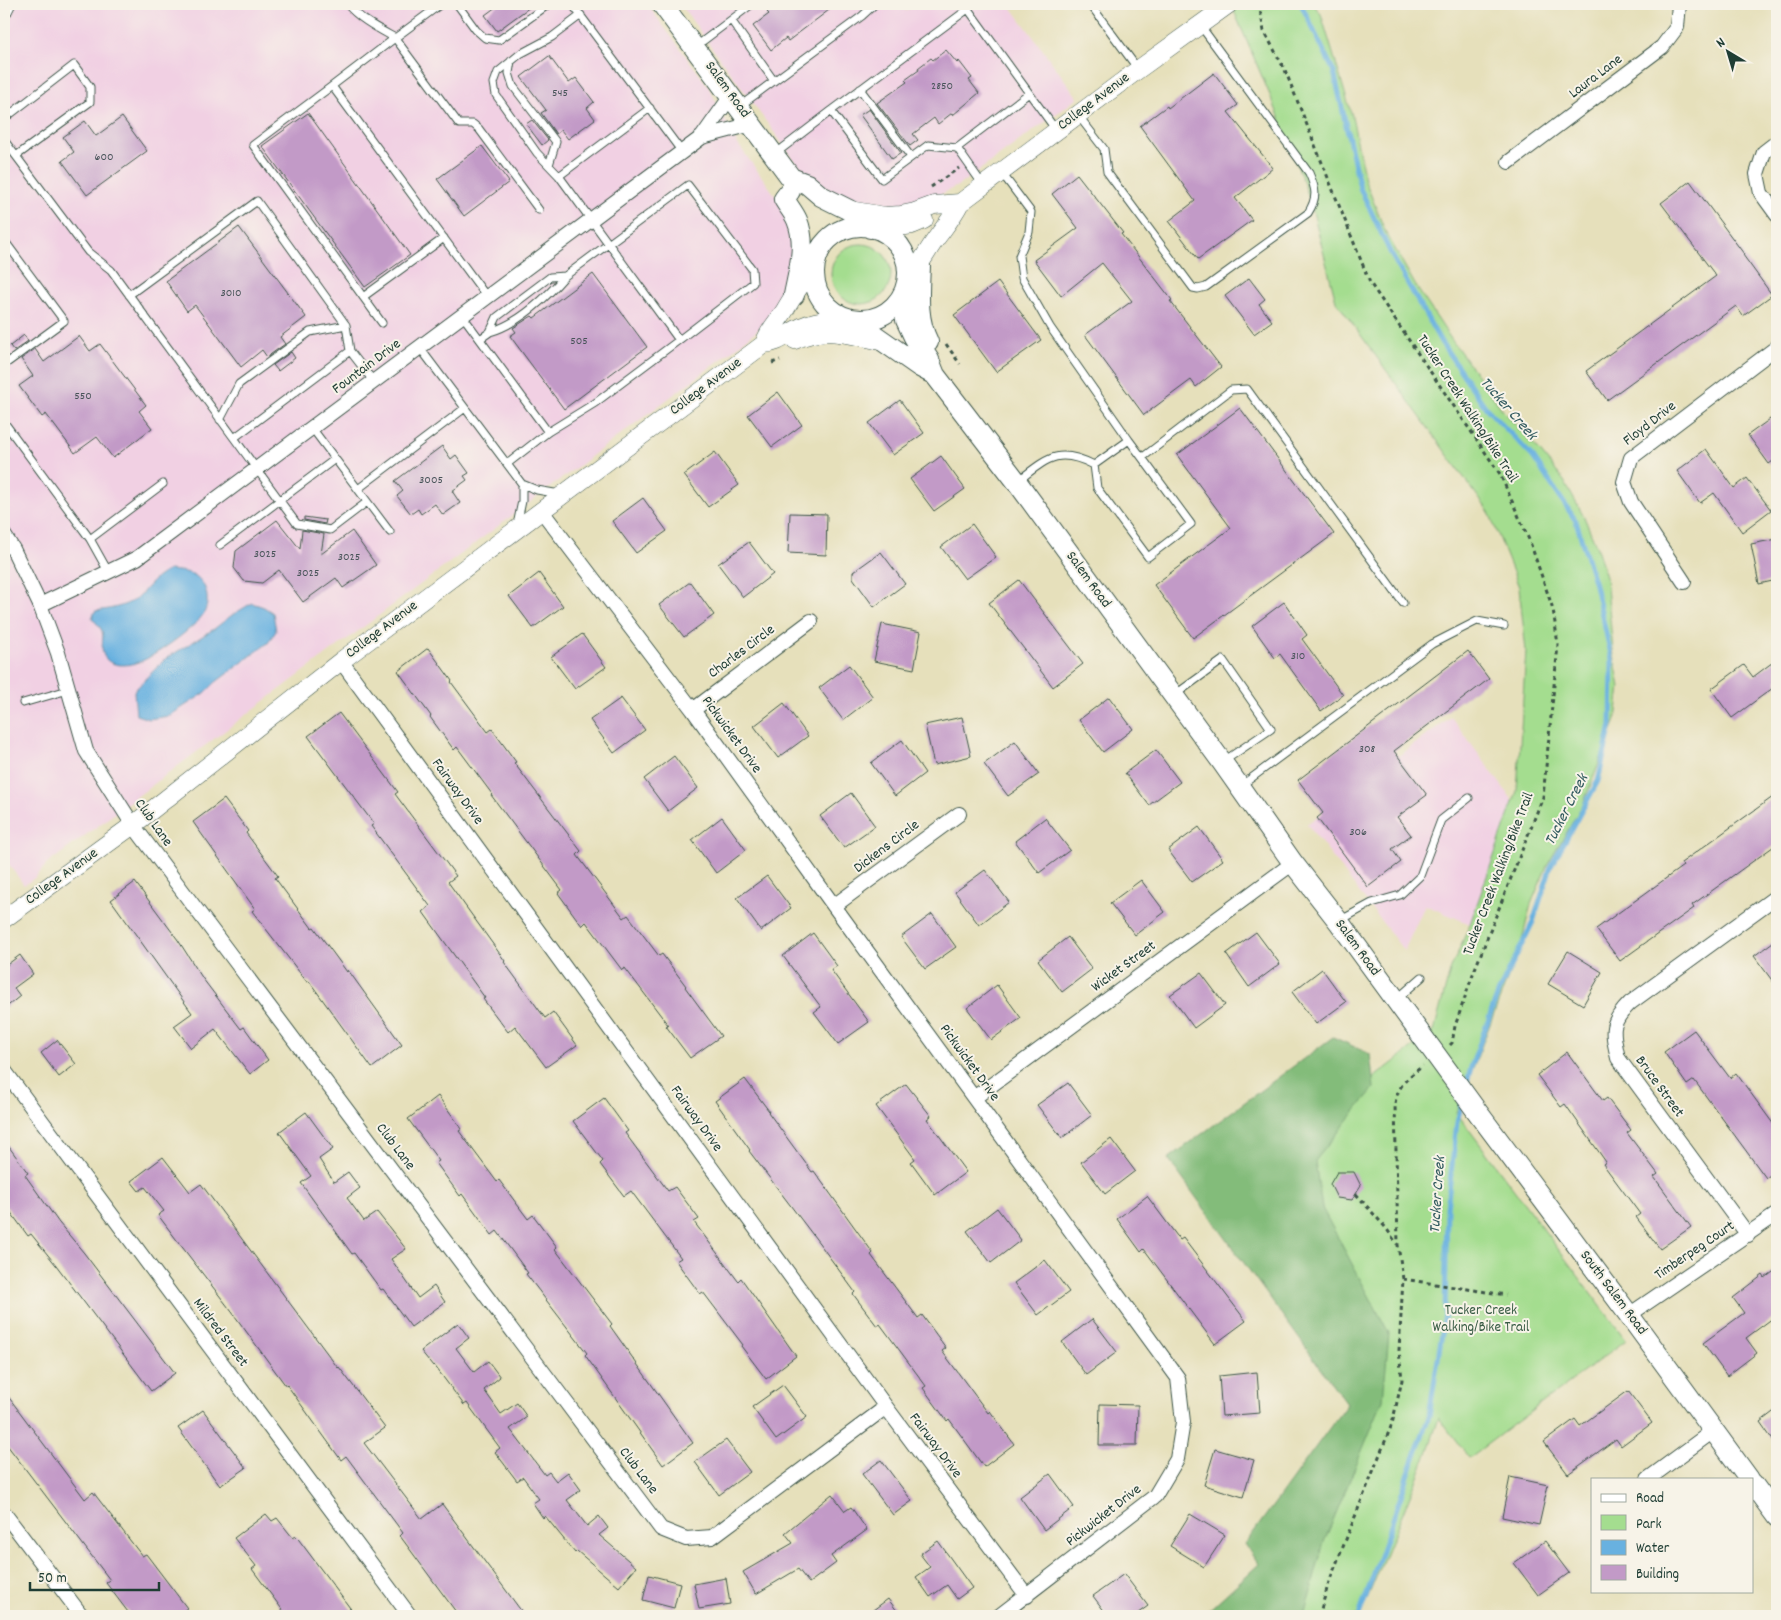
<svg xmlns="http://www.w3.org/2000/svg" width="1781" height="1620" font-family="Dekko,sans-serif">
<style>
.built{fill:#f1d0e3}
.green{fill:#a4dd8f;stroke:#628d62}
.forest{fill:#83bc7a;stroke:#517c57}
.water{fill:#68b1e0;stroke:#44778a}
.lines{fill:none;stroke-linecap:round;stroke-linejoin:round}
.stream{stroke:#68b1e0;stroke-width:5}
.building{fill:#c29ac7}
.service-casing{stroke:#3d5548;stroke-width:9}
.minor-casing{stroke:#3d5548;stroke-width:16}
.tertiary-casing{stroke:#3d5548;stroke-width:19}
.secondary-casing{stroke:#3d5548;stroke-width:22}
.path{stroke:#3d5548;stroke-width:3;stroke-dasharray:4 4;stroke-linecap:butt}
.service{stroke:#fff;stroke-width:7}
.minor{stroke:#fff;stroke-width:14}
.tertiary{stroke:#fff;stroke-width:18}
.secondary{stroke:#fff;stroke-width:20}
.labels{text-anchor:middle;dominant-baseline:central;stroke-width:4;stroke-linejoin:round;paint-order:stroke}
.number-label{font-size:12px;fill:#485459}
.street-label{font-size:15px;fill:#1f3d34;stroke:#f7f3e8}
.park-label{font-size:15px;fill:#3a5d46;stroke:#f7f3e8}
.water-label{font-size:16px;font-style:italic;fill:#315a5f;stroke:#f7f3e8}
</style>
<rect width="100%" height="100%" fill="#f7f3e8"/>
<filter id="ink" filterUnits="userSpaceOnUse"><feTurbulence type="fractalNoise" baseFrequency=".02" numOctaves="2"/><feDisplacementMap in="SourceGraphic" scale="10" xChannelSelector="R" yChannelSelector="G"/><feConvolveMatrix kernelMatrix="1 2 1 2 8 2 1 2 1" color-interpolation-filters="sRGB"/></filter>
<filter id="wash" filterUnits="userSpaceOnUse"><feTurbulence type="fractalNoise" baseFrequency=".0096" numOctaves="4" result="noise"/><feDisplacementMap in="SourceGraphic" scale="20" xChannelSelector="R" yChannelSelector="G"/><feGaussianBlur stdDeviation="1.12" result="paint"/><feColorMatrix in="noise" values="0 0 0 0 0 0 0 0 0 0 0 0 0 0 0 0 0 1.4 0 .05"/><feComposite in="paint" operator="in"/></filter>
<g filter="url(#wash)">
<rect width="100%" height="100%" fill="#e6e0bb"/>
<!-- built -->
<path class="built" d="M4 4H647L708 86 737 143 789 214 793 222 792 278 780 303 760 328 728 354 47 864 36 877 24 885 4 858Z
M680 4H901L906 11 916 4H1009L1078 98 959 185 934 198 890 211 860 205 840 198 808 175 795 161Z
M1451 717 1514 802 1470 924 1425 905 1404 951 1307 824Z"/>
<!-- green -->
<path class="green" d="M1231 4H1313L1321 14 1352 116 1365 180 1385 231 1417 288 1451 339 1504 412 1538 449 1564 481 1584 517 1596 545 1606 577 1613 650 1620 687 1616 720 1583 804 1547 866 1531 904 1521 944 1456 1112 1626 1340 1469 1458 1439 1418 1425 1459 1360 1616H1279L1375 1369 1256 1169 1434 1031 1450 971 1470 924 1517 791 1526 651 1519 587 1489 512 1336 301 1310 200 1278 114Z
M831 274a30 30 0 1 1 60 0a30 30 0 1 1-60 0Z"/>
<!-- forest -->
<path class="forest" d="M1333 1037 1370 1054 1374 1088 1315 1161 1322 1208 1389 1333 1383 1400 1324 1542 1304 1616H1202L1259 1564 1245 1544 1347 1404 1168 1159Z"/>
<!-- water -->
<path class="water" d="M169 570C176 571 185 571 192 574 206 580 211 600 204 613 196 627 159 653 144 660 134 665 116 668 107 660 98 651 105 640 102 631 100 626 95 622 92 618L95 611C111 609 131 606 142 593 152 582 155 577 169 570Z
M252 603 264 607 273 613 276 631 268 643 216 682 205 693 169 716 149 719 136 715 134 691 165 659 214 629 232 615Z"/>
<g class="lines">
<!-- stream -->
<path class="stream" d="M1301 4 1334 72 1360 188 1391 254 1441 342 1486 408 1533 457 1576 521 1595 585 1612 659 1611 725 1598 781 1551 866 1533 922 1499 991 1471 1067 1466 1087
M1359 1616 1429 1416 1445 1314 1447 1208 1457 1122 1462 1101"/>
</g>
<g id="blocks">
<!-- building -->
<path class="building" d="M500 4H534L497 31 485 15Z
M777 4H837L788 41 786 38 771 50 753 26 769 14 767 12Z
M946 50 957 63 959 61 972 78 969 80 979 93 953 115 952 113 938 124 934 118 913 134 918 140 910 146 877 103 907 82 905 80 919 70 918 68 931 58 933 60Z
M549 56 569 83 576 78 594 102 587 108 595 119 568 139 561 130 556 134 541 113 546 110 521 77Z
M1214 73 1238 105 1228 112 1273 168 1235 198 1252 220 1198 259 1169 221 1195 201 1140 126 1167 106 1168 108Z
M869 109 901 153 892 159 860 115Z
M308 113 410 255 365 287 262 146Z
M122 117 147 151 87 195 62 161 74 152 63 137 85 121 96 136Z
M532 120 548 140 542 145 526 124Z
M482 146 509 182 464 216 437 179Z
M1077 174 1123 233 1121 234 1172 300 1170 301 1221 367 1196 387 1191 380 1144 415 1085 335 1132 301 1102 263 1061 296 1034 260 1078 228 1052 194Z
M1690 181 1744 254 1743 255 1772 295 1743 316 1736 306 1607 400 1586 371 1716 276 1661 203Z
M239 227 306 317 280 337 285 344 267 357 262 350 241 367 195 305 187 311 166 281Z
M593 274 647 347 564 409 510 336 516 332 513 328 532 316 534 318Z
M1249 278 1265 299 1259 304 1272 321 1254 334 1225 296Z
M998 282 1041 340 996 372 954 315Z
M24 335 28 341 14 351 10 346Z
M79 336 90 351 100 344 146 405 139 411 152 428 113 458 97 437 75 453 46 414 42 417 19 386 33 376 21 359 35 349 44 362Z
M291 352 295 358 278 371 273 365Z
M778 392 802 425 772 447 748 415Z
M900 400 924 433 893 455 869 423Z
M1240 408 1334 534 1193 638 1154 585 1231 528 1177 455Z
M1777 414V458L1769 464 1748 435Z
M442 446 451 459 456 455 469 473 464 476 467 480 452 491 460 503 443 515 435 504 421 514 418 509 411 514 397 496 403 491 395 481Z
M1706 449 1734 488 1747 478 1771 510 1742 532 1714 493 1700 503 1677 471Z
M715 452 739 485 708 507 684 475Z
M941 456 965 489 934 511 910 479Z
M643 498 667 531 636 553 612 521Z
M790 513 827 514 826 555 788 553Z
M304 517 326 520 325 524 304 520Z
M277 520 300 549 302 530 324 534 321 554 352 531 376 565 343 588 336 578 303 602 279 570 262 583 244 581 234 568 236 551Z
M972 524 996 557 965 579 941 547Z
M1777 539V580L1759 584 1751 544Z
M749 542 773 574 743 597 718 564Z
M881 552 905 584 874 607 853 578V572Z
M539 573 563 606 533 628 509 596Z
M1019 580 1083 664 1053 687 989 603Z
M690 582 714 615 684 637 659 605Z
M1284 602 1307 635 1302 639 1343 695 1321 711 1280 654 1275 658 1252 626Z
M882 624 921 632 914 669 874 661Z
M582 634 606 667 575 689 551 657Z
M428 648 452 681 451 682 488 732 492 729 516 762 514 763 581 851 577 855 624 918 628 915 659 956 662 954 686 986 685 987 721 1036 690 1058 666 1026 668 1025 625 968 622 970 586 922 582 926 558 893 562 890 491 795 492 794 457 747 454 750 430 717 431 716 398 671Z
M1468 651 1489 679 1394 751 1427 795 1397 817 1411 835 1392 849 1401 862 1368 887 1317 818 1323 813 1298 780Z
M1777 659V685L1732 718 1711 689 1744 665 1753 677Z
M849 665 873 697 843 720 819 688Z
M1109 697 1133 729 1103 752 1079 720Z
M621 698 645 730 614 753 590 720Z
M784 703 808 736 778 758 754 726Z
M339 713 398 792 395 794 456 876 448 882 505 961 504 962 545 1018 553 1012 577 1045 546 1067 515 1026 508 1032 483 999 485 998 423 912 430 906 371 826 374 824 308 736Z
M962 717 971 756 934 765 925 725Z
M902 740 925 773 895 796 871 763Z
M1015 741 1039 774 1008 796 984 764Z
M1156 750 1180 782 1149 805 1125 773Z
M674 756 698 788 668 811 644 779Z
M851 793 875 826 844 848 820 816Z
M1777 794V844L1692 905 1694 908 1620 961 1596 929 1683 866 1681 863Z
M224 799 248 831 246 833 278 876 275 878 312 928 314 927 347 972 348 970 402 1045 372 1068 309 981 307 982 252 911 255 909 193 822Z
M722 817 746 850 716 873 692 840Z
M1045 818 1070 850 1039 873 1015 841Z
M1199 827 1223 860 1192 882 1168 850Z
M985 870 1009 902 979 925 955 892Z
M767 876 791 908 761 931 737 898Z
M1141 880 1165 912 1135 935 1110 903Z
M135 882 178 940 203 979 241 1029 244 1027 268 1060 250 1074 215 1029 191 1048 174 1026 192 1013 111 900Z
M932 914 956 947 925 969 901 937Z
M1256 932 1280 964 1249 987 1226 954Z
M813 933 837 966 831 970 869 1022 838 1044 814 1012 821 1007 783 956Z
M1068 937 1092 969 1062 992 1038 960Z
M1777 939V987L1754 956Z
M1568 951 1602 972 1583 1005 1548 984Z
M20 955 33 974 14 988 20 996 4 1009V967Z
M1322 969 1346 1002 1316 1024 1292 992Z
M1201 973 1225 1005 1194 1028 1170 995Z
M997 985 1021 1018 991 1040 967 1008Z
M1694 1030 1730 1078 1736 1073 1777 1129V1170L1766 1178 1694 1080 1687 1085 1664 1052Z
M57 1040 76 1064 59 1077 41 1053Z
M1567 1052 1603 1101 1607 1098 1631 1130 1627 1133 1658 1174 1654 1177 1691 1227 1660 1249 1636 1217 1640 1214 1603 1164 1606 1162 1565 1104 1561 1107 1537 1075Z
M745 1079 769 1111 768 1112 812 1172 814 1171 873 1253 871 1255 918 1318 922 1315 946 1348 942 1351 988 1413 990 1411 1014 1444 984 1467 949 1419 947 1421 923 1388 926 1386 880 1324 877 1326 853 1294 855 1292 819 1243 749 1151 750 1150 715 1101Z
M1068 1083 1092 1115 1062 1138 1037 1105Z
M906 1084 931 1116 927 1119 966 1172 935 1195 911 1162 915 1159 876 1106Z
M438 1096 462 1129 459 1131 497 1182 499 1180 528 1219 533 1215 557 1247 555 1249 612 1324 610 1326 693 1443 663 1465 585 1355 587 1353 526 1274 528 1273 497 1231 492 1235 462 1194 460 1196 436 1163 439 1161 408 1119Z
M604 1098 628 1131 625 1133 668 1191 675 1187 699 1219 694 1222 738 1281 741 1278 796 1356 766 1379 741 1346 743 1345 703 1292 700 1294 676 1261 681 1258 631 1191 624 1196 600 1164 603 1161 573 1121Z
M306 1112 333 1149 319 1159 334 1182 348 1172 360 1188 347 1198 364 1221 377 1212 406 1249 391 1259 418 1298 434 1286 445 1302 411 1327 383 1289 381 1290 354 1253 352 1254 301 1183 311 1176 279 1132Z
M1111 1139 1135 1171 1105 1194 1081 1162Z
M4 1140 28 1173 25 1175 59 1223 84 1253 175 1373 151 1391 56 1265 31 1234 28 1236 4 1203Z
M163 1157 190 1192 201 1184 338 1368 339 1367 385 1428 364 1443 422 1519 442 1504 525 1616H459L400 1536 403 1533 346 1456 341 1460 287 1385 286 1386 232 1312 176 1239 158 1215 164 1211 145 1187 139 1191 131 1181Z
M1337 1172H1354L1361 1186 1352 1200 1337 1198 1330 1184Z
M1147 1196 1180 1240 1183 1238 1246 1321 1215 1344 1144 1249 1141 1252 1117 1219Z
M997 1208 1021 1240 991 1263 967 1231Z
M1045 1260 1069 1292 1038 1315 1014 1283Z
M1777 1269V1315L1746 1338 1757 1353 1727 1376 1703 1343 1744 1313 1733 1298 1763 1275 1765 1278Z
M1092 1319 1117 1352 1086 1375 1062 1342Z
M458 1323 469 1338 456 1348 474 1372 488 1361 500 1377 484 1390 501 1414 517 1403 527 1417 510 1429 545 1475 549 1472 556 1481 568 1472 581 1490 567 1500 587 1526 599 1516 608 1528 599 1535 636 1567 619 1587 577 1551 575 1553 545 1516 543 1518 533 1503 539 1499 523 1477 517 1481 495 1452 500 1448 467 1403 464 1405 434 1365 433 1366 421 1351Z
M1257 1372 1260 1413 1222 1416 1219 1376Z
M783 1385 807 1417 776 1440 752 1407Z
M4 1391 85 1499 93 1492 142 1556 146 1554 187 1608 176 1616H131L106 1583 110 1580 4 1441Z
M1628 1391 1652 1423 1621 1446 1616 1439 1568 1474 1544 1442 1575 1419 1580 1426Z
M1100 1404 1138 1405 1137 1445H1099Z
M1777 1409V1446L1760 1422Z
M203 1410 246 1468 220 1486 178 1428Z
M726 1440 750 1472 719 1495 695 1462Z
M1215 1449 1254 1460 1243 1497 1204 1485Z
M881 1460 912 1501 893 1515 862 1474Z
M1050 1474 1074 1507 1044 1530 1020 1497Z
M1510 1477 1548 1485 1539 1525 1502 1517Z
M832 1494 845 1511 851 1507 867 1530 831 1556 836 1563 809 1583 798 1569 756 1594 743 1572 793 1543 785 1533Z
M266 1514 272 1521 277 1518 293 1538 296 1536 356 1616H287L252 1569 256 1566 234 1538Z
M1190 1514 1225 1535 1204 1567 1170 1546Z
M938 1541 972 1588 957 1599 947 1585 930 1597 916 1577 930 1567 920 1554Z
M1545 1541 1569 1573 1538 1595 1514 1563Z
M1124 1574 1148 1606 1134 1616H1108L1093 1596Z
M649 1575 680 1583 674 1608 643 1600Z
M726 1578 730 1604 699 1609 694 1584Z
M888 1599 901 1616H865Z"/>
</g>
</g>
<g filter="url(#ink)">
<use href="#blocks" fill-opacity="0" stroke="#3d5548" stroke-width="1"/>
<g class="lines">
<!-- service casing -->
<g class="service-casing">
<path id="service" d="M347 4C359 19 379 29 395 38L441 4
M457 4 476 30 485 38 499 40 549 4
M572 4 682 152
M1090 4 1138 69
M731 20 774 81
M695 47 752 4
M511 61 509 73 513 86 556 142 549 165
M332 86 253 145 382 323
M860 89 911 157
M740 106 862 16 875 4
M831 111 968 9 1029 93
M1078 115 1104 149 1107 172 1193 288 1198 289 1206 287 1308 213C1318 197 1316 189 1309 173L1200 25
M4 119 74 65 90 87V102L16 156
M4 140 88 252 111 270 297 524 330 530 367 502
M775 154 831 111 882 179 928 145 957 148
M1001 172 1031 212 1029 232 1019 256 1022 278 1050 327 1129 440 1191 524 1148 557 1097 488 1094 465
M559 176 650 108
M983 185 957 148 1029 93 1056 130
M4 240 64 321 4 365
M129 295 257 201 346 325 350 351 374 382
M363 297 444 238
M487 297 332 86 395 38 459 124H473L479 129 539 210
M462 315 548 432
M490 332C520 323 545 299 565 276
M480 339 490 332 497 317 550 277 565 276 688 185 752 269 753 283 679 340
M420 348 522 484 537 490 560 494
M220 420 239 384 310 332 346 325
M4 422 90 539 109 573
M312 428 390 532
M234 438 350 351
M1143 457 1231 390 1247 389 1403 603
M507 464 548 432 595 403 679 340 559 176 537 153 496 95 494 83 498 72 520 54 552 37 581 15
M1019 480C1048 458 1058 447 1094 465L1129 440
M358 489 465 408
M517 525 522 501V484
M90 539 163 484
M220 545 335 459
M1176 694 1223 660 1271 729 1224 761
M23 703 68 690
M1242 785 1432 644 1477 621 1504 626
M1341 920 1372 903 1400 895 1420 876 1441 820 1469 798
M1397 999 1422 977"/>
</g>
<!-- minor casing -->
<g class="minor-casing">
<path id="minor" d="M4 12 8 4
M702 137 752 124
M1777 142 1764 152 1757 174 1761 193 1777 215
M1509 162 1662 47 1677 27 1679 4
M541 510 693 710 834 906 1178 1378 1183 1422 1177 1459 1155 1496 999 1616
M4 535 13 549 40 605 58 653 86 751 133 825 661 1529 686 1539 712 1537 886 1407
M1684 582 1631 502 1624 482 1631 458 1777 347
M40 605 137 558 702 137 731 96
M341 661 886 1407 1027 1596
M693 710 811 621
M834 906 959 814
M4 1070 410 1616
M974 1098 1293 863
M1748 1235 1618 1058C1612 1031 1609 1024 1630 1003L1777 896
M1629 1315 1777 1214
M1648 1479 1713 1431
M4 1513 82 1616"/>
</g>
<!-- tertiary casing -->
<g class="tertiary-casing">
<path id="tertiary" d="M849 210 885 216 901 215 915 212 934 205 960 203
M878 230 912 225 924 220
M907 283C918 268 927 251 938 236 946 225 954 215 960 203L1139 69 1229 4
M795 340C824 326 850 334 880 341
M764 344C769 329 777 323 785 310 794 295 801 282 814 268
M4 919 133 825 341 661 764 344C781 342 782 337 797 329 813 320 829 319 848 319"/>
</g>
<!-- secondary casing -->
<g class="secondary-casing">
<path id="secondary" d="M662 4 791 178 807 184 821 196 849 210 870 228
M790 191 784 199C788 206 794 213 797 220 807 244 799 270 794 295
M814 273a47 47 0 1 1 94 0a47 47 0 1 1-94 0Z
M920 266C919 292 916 318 928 342
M904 292 906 320 914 337 929 360 935 375 1017 482 1222 762 1293 863 1339 922 1476 1110 1629 1315 1749 1479
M853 320 920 367 935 375
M1752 1483 1777 1517"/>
</g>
<!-- path -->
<path class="path" d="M1259 4 1264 31 1285 70 1370 283 1500 474 1530 542 1553 609 1558 645 1543 797 1473 974 1455 1026 1452 1043 1450 1045
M931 187 959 168
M946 344 960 364
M772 363 780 360
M1356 1194 1386 1228 1397 1244
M1403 1279 1506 1295
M1319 1616 1329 1582 1392 1424 1402 1380 1399 1350 1403 1279 1398 1245 1395 1104C1397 1086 1409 1076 1423 1066"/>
<!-- service -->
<use href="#service" class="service"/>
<!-- minor -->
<use href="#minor" class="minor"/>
<!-- tertiary -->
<use href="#tertiary" class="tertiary"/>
<!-- secondary -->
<use href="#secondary" class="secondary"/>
</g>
</g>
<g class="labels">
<!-- number labels -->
<g class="number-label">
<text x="942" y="86">2850</text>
<text x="560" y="93">545</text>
<text x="104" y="157">600</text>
<text x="231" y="293">3010</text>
<text x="579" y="341">505</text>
<text x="83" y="396">550</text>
<text x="431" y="480">3005</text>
<text x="265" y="554">3025</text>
<text x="349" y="557">3025</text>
<text x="308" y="573">3025</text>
<text x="1298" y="656">310</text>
<text x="1367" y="749">308</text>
<text x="1358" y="832">306</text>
</g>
<!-- street labels -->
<g class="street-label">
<text transform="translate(1596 77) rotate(-37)">Laura Lane</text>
<text transform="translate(727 90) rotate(54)">Salem Road</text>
<text transform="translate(1094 102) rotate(-37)">College Avenue</text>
<text transform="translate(367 367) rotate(-37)">Fountain Drive</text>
<text transform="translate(706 387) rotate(-37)">College Avenue</text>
<text transform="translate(1467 409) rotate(57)">Tucker Creek Walking/Bike Trail</text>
<text transform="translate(1650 424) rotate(-38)">Floyd Drive</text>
<text transform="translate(1088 580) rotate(54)">Salem Road</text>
<text transform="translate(382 630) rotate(-37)">College Avenue</text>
<text transform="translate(742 652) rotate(-37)">Charles Circle</text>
<text transform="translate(731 735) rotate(54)">Pickwicket Drive</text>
<text transform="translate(457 792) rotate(54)">Fairway Drive</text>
<text transform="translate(153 823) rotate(55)">Club Lane</text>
<text transform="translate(887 847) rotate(-37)">Dickens Circle</text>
<text transform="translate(1499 874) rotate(-69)">Tucker Creek Walking/Bike Trail</text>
<text transform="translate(62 877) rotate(-36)">College Avenue</text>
<text transform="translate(1357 948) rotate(54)">Salem Road</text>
<text transform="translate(1124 967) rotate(-36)">Wicket Street</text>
<text transform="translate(969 1063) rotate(54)">Pickwicket Drive</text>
<text transform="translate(1659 1087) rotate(54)">Bruce Street</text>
<text transform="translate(696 1119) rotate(54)">Fairway Drive</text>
<text transform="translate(395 1147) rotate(53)">Club Lane</text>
<text transform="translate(1695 1251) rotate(-34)">Timberpeg Court</text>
<text transform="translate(1613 1293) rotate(53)">South Salem Road</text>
<text transform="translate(220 1333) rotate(53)">Mildred Street</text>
<text transform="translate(935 1446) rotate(53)">Fairway Drive</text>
<text transform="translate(638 1471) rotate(53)">Club Lane</text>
<text transform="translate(1104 1516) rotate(-38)">Pickwicket Drive</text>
</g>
<!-- park labels -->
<g class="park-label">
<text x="1481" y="1311">Tucker Creek<tspan x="1481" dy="17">Walking/Bike Trail</tspan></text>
</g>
<!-- water labels -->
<g class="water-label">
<text transform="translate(1508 409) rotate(49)">Tucker Creek</text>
<text transform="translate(1567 810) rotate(-63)">Tucker Creek</text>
<text transform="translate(1438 1195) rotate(-86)">Tucker Creek</text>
</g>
</g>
<!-- margin -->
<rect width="1781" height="1620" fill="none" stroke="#f7f3e8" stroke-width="20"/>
<!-- legend -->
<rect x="1591" y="1478" width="162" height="115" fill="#f7f3e8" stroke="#a1aaa0"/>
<rect x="1601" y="1494" width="25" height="8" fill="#ffffff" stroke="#a1aaa0"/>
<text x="1636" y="1502" font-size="15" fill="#1f3d34">Road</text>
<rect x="1601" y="1515" width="25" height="15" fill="#a4dd8f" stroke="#a1aaa0"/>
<text x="1636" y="1528" font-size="15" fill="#1f3d34">Park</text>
<rect x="1601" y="1540" width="25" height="15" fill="#68b1e0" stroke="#a1aaa0"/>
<text x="1636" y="1552" font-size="15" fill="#1f3d34">Water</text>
<rect x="1601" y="1565" width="25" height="15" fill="#c29ac7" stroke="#a1aaa0"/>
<text x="1636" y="1578" font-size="15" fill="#1f3d34">Building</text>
<!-- north arrow -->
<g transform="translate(1728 52) rotate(322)" stroke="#f7f3e8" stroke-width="4" paint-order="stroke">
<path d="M0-4L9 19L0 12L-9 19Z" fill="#1f3d34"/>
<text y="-8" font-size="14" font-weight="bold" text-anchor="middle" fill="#1f3d34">N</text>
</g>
<!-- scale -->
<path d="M30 1582v8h129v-8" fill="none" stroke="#1f3d34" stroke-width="2.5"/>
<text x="38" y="1582" font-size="15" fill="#1f3d34" stroke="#f7f3e8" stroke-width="4" paint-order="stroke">50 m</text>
</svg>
